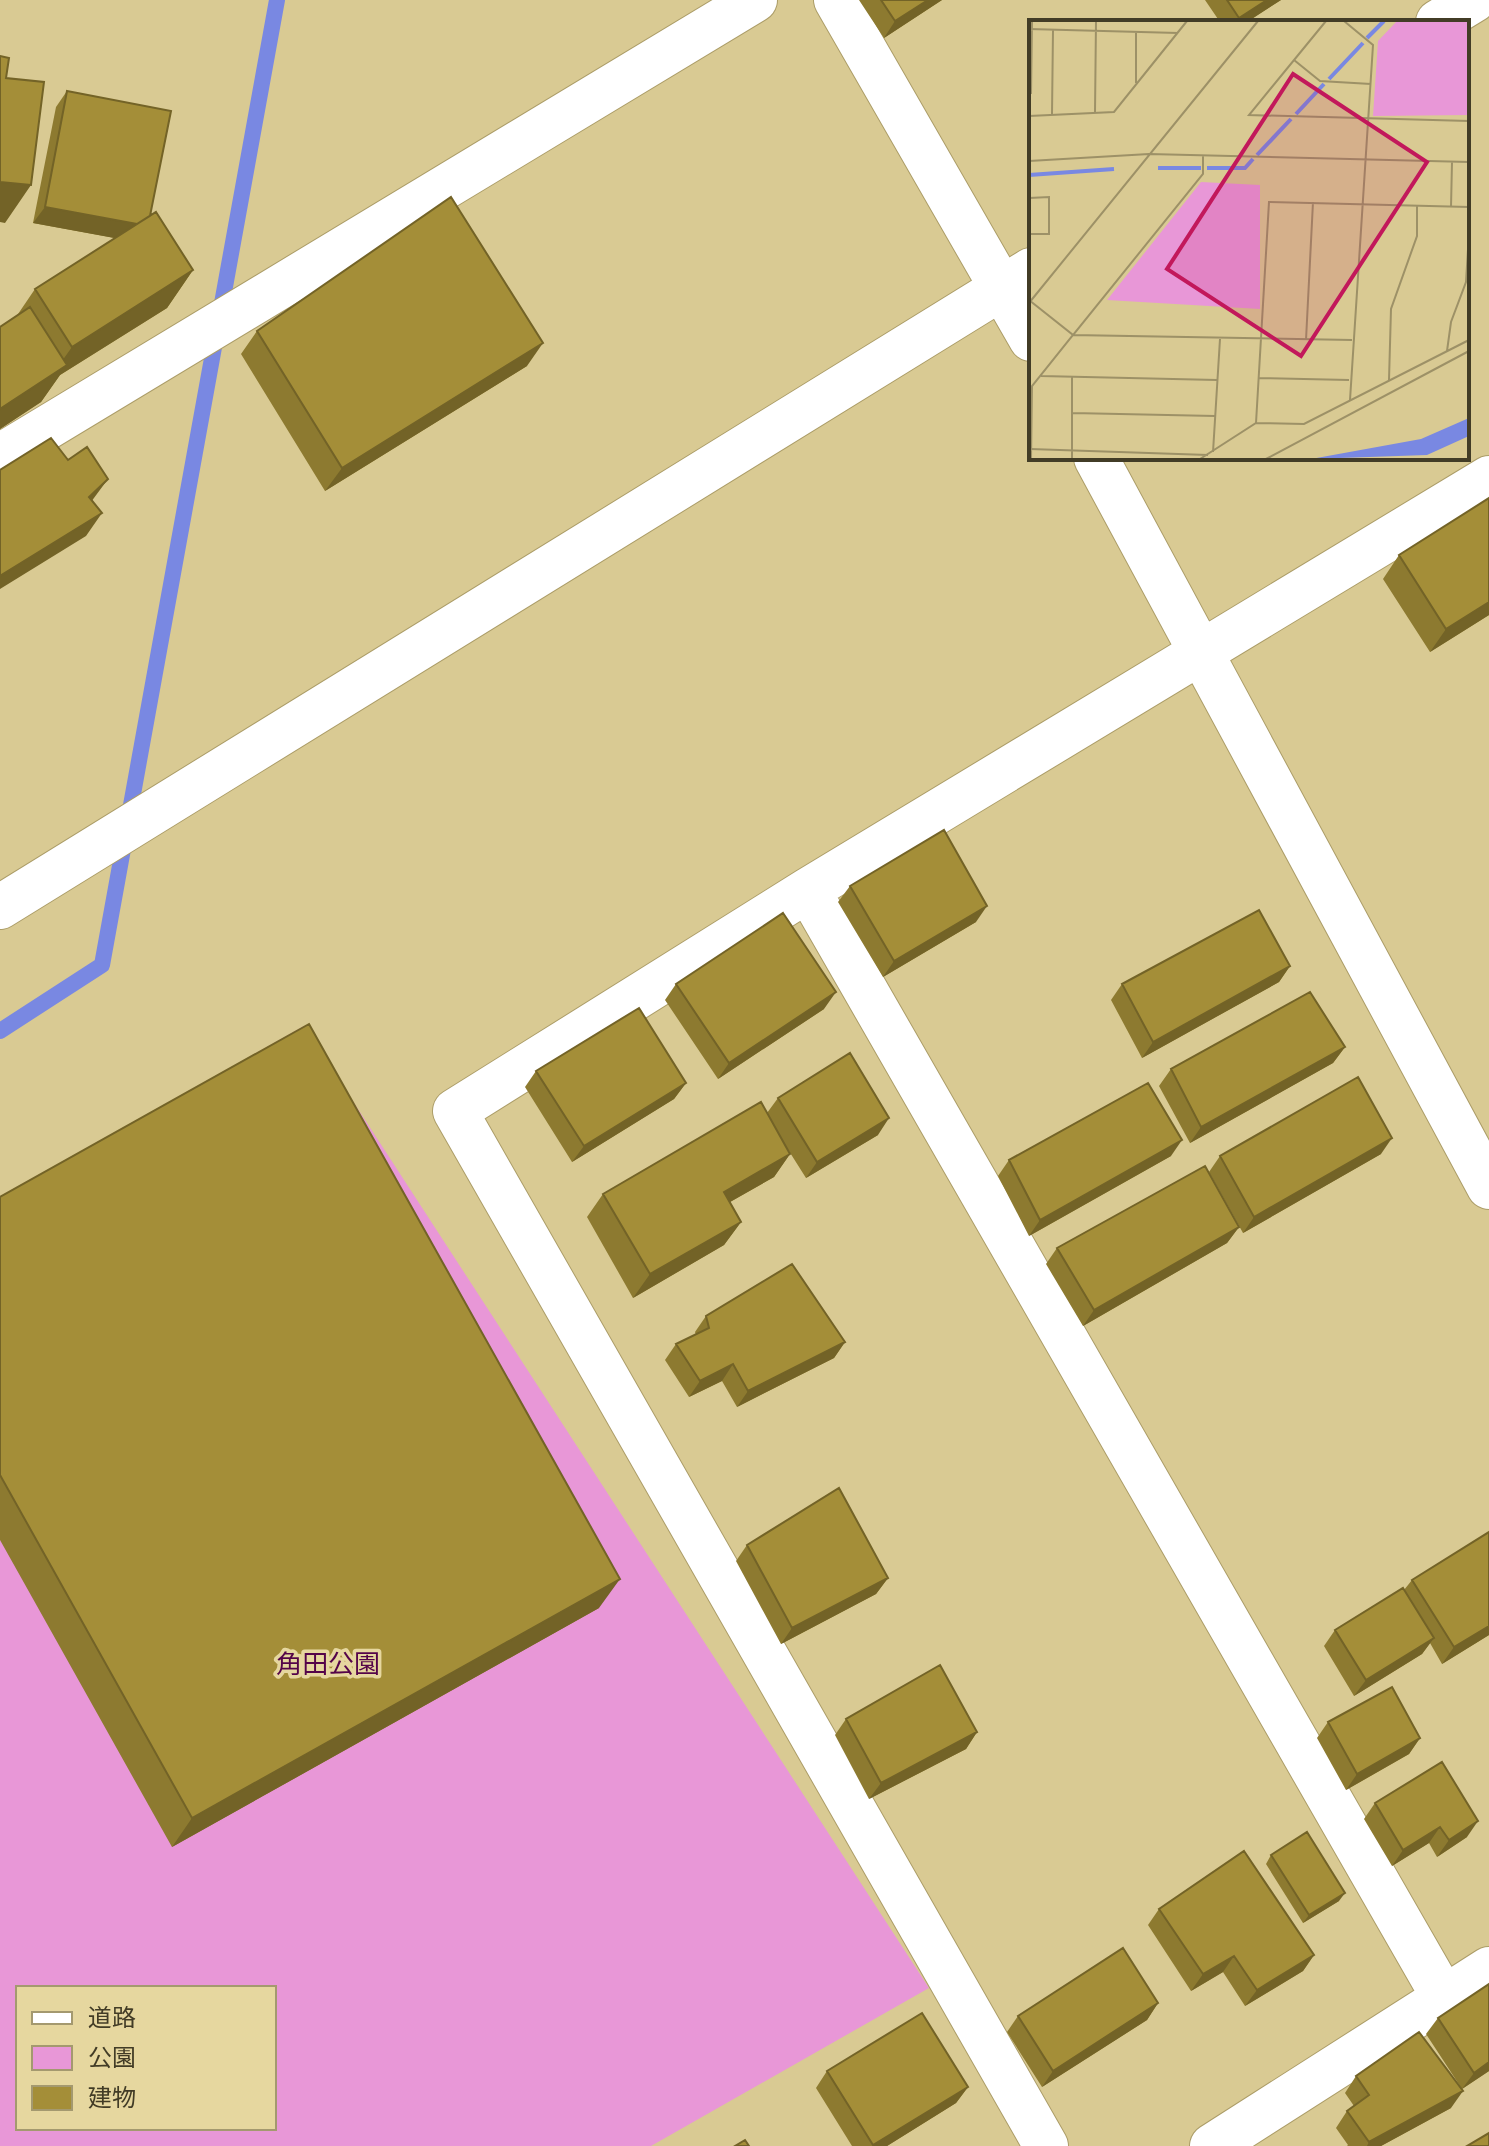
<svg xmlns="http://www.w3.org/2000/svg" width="1489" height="2146" font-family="Montserrat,'Noto Sans JP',sans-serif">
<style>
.green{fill:#e897d7;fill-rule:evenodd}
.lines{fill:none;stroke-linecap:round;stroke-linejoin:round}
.stream{stroke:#7988e2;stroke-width:16}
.street-casing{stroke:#ac9d68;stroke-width:46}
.secondary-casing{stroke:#ac9d68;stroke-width:46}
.street{stroke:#fff;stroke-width:44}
.secondary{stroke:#fff;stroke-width:44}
.wall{fill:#8d7a30}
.shaded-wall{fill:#736327}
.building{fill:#a48e38;stroke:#736327;stroke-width:2}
.labels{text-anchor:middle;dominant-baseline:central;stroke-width:7;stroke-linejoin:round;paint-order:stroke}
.park-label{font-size:26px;fill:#540449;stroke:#e6d79f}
.inset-river{fill:none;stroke:#7988e2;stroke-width:4}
.inset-road{fill:none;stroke:#9d9167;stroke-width:2}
.view{fill:#c2185b;fill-opacity:0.15;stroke:#c2185b;stroke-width:4}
.inset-edge{fill:none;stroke:#423c26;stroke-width:4}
</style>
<rect width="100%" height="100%" fill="#d9ca93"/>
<!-- green -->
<path class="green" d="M304 1026 929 1988 651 2146H0V1199ZM18 1988H274V2128H18Z"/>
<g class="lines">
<!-- stream -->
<path class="stream" d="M0 1031 102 965 277 0"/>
<!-- street casing -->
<g class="street-casing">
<path id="street" d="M836 0 1031 339
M0 456 755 0
M1096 458 1489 1187
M808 890 1444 1998
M1046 2146 455 1111 808 890 1489 478
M1212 2146 1489 1969"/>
</g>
<!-- secondary casing -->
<g class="secondary-casing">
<path id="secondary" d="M1438 22 1474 0
M0 907 1031 270"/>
</g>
<!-- street -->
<use href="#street" class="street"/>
<!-- secondary -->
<use href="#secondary" class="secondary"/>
</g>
<!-- wall -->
<path class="wall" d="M859 0H942L884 38Z
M1205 0H1281L1247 22H1220Z
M67 91 150 216 193 270 167 308 60 375 41 402 0 429V327L16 317 35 289 115 238 33 223 56 107Z
M257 331 527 366 325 491 241 354Z
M1399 555 1489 615 1430 652 1383 579Z
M850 886 976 922 883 977 838 902Z
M1290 966 1279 982 1142 1058 1111 1000 1122 984Z
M676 984 824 1009 718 1079 665 1000Z
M1345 1047 1333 1063 1190 1143 1159 1086 1171 1069Z
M536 1071 686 1083 674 1099 572 1162 525 1087Z
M778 1098 878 1135 806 1178 782 1140 790 1154 774 1177 730 1202 741 1222 724 1245 633 1298 587 1217 603 1194 767 1113Z
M1381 1154 1243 1233 1209 1172 1220 1156Z
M1171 1156 1029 1236 998 1176 1009 1160Z
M0 1197 599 1608 172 1847 0 1540Z
M1239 1227 1227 1243 1083 1326 1046 1264 1057 1248Z
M706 1316 845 1342 834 1358 737 1407 722 1381 689 1397 665 1360 676 1344 696 1335 695 1332Z
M1489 1532V1635L1442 1664 1430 1643 1422 1654 1354 1696 1324 1646 1335 1630 1404 1590 1412 1580Z
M747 1545 888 1578 876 1594 781 1644 736 1561Z
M846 1719 977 1732 966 1749 869 1799 835 1735Z
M1328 1722 1420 1738 1409 1754 1346 1790 1317 1738Z
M1375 1803 1467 1837 1437 1857 1429 1843 1392 1866 1364 1819Z
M1271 1855 1339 1901 1303 1923 1266 1864Z
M1159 1909 1314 1955 1303 1971 1245 2006 1223 1972 1191 1991 1148 1925Z
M1158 2003 1147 2020 1042 2087 1007 2032 1018 2016Z
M1438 2018 1489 2071 1462 2089 1426 2034Z
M827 2071 968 2087 956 2103 887 2146H852L816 2088Z
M1356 2076 1451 2108 1381 2146H1347L1348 2145 1336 2128 1347 2111 1354 2106 1345 2093Z"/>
<!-- shaded-wall -->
<path class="shaded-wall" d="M928 0H942L884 38 895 21Z
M1267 0H1281L1247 22H1236L1239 18Z
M0 182 31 185 5 223 0 222Z
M45 207 148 226 136 242 33 223Z
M193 270 167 308 60 375 41 402 0 429V409L52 375 72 347Z
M543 343 527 366 325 491 342 468Z
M108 479 91 502 89 497Z
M102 513 86 536 0 589V576Z
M1489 602V615L1430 652 1446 629Z
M987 906 976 922 883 977 894 961Z
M1290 966 1279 982 1142 1058 1153 1042Z
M836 992 824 1009 718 1079 729 1063Z
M1345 1047 1333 1063 1190 1143 1201 1127Z
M686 1083 674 1099 572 1162 584 1146Z
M889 1118 878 1135 806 1178 817 1162Z
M1392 1138 1381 1154 1243 1233 1254 1217Z
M1182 1140 1171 1156 1029 1236 1040 1220Z
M790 1154 774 1177 707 1215 724 1192Z
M741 1222 724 1245 633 1298 650 1274Z
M1239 1227 1227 1243 1083 1326 1094 1310Z
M845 1342 834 1358 737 1407 748 1391Z
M733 1364 722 1381 689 1397 700 1381Z
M888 1578 876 1594 781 1644 792 1628Z
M620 1579 599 1608 172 1847 192 1818Z
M1489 1626V1635L1442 1664 1454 1647Z
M1434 1638 1422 1654 1354 1696 1366 1680Z
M977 1732 966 1749 869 1799 881 1783Z
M1420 1738 1409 1754 1346 1790 1357 1774Z
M1478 1821 1467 1837 1437 1857 1449 1840Z
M1440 1827 1429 1843 1392 1866 1403 1850Z
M1345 1893 1339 1901 1303 1923 1309 1915Z
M1314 1955 1303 1971 1245 2006 1257 1990Z
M1234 1956 1223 1972 1191 1991 1203 1974Z
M1158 2003 1147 2020 1042 2087 1053 2071Z
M1489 2062V2071L1462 2089 1474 2073Z
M968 2087 956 2103 887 2146H872Z
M1463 2091 1451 2108 1381 2146H1367L1369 2142Z"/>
<!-- building -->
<path class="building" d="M881 0H928L895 21Z
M1227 0H1267L1239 18Z
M0 56 9 58 6 78 44 82 31 185 0 182Z
M67 91 171 111 150 216 137 224 45 207Z
M451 197 543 343 342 468 257 331Z
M156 212 193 270 72 347 35 289Z
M30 307 67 365 0 409V327Z
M51 438 68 460 87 447 108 479 89 497 102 513 0 576V470Z
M1489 498V602L1446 629 1399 555Z
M944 830 987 906 894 961 850 886Z
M1259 910 1290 966 1153 1042 1122 984Z
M783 913 836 992 729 1063 676 984Z
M1310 992 1345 1047 1201 1127 1171 1069Z
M639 1008 686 1083 584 1146 536 1071Z
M309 1024 620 1579 192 1818 0 1475V1197Z
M850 1053 889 1118 817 1162 778 1098Z
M1358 1077 1392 1138 1254 1217 1220 1156Z
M1148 1083 1182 1140 1040 1220 1009 1160Z
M761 1102 790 1154 724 1192 741 1222 650 1274 603 1194Z
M1205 1166 1239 1227 1094 1310 1057 1248Z
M792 1264 845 1342 748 1391 733 1364 700 1381 676 1344 709 1328 706 1316Z
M839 1488 888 1578 792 1628 747 1545Z
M1489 1532V1626L1454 1647 1412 1580Z
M1403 1588 1434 1638 1366 1680 1335 1630Z
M940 1665 977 1732 881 1783 846 1719Z
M1392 1687 1420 1738 1357 1774 1328 1722Z
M1442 1762 1478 1821 1449 1840 1440 1827 1403 1850 1375 1803Z
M1307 1832 1345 1893 1309 1915 1271 1855Z
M1244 1851 1314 1955 1257 1990 1234 1956 1203 1974 1159 1909Z
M1123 1948 1158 2003 1053 2071 1018 2016Z
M1489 1984V2062L1474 2073 1438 2018Z
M922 2013 968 2087 873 2145 827 2071Z
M1419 2032 1463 2091 1369 2142 1347 2111 1369 2095 1356 2076Z
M1489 2133V2146H1467Z
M745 2140 749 2146H735Z"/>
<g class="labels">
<!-- park labels -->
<g class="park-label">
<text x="328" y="1664">角田公園</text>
</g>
</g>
<!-- overview -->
<g transform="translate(1029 20)">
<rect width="440" height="440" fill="#d9ca93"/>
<path d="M368 1H440V95L344 96 349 21ZM172 162 231 165V289L78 280Z" fill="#e897d7"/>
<path d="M440 398V416L398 435 282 439 392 419Z" fill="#7988e2"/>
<path class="inset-river" d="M338 18 355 1M300 59 334 23M267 94 295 64M228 135 262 99M129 148H172M178 148H216L224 139M0 155 85 149"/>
<path class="inset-road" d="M297 1 220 95 440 101M315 1 344 25 321 380M0 9 149 13M107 12V63M265 40 291 61 342 64M2 74 3 1M66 92 67 1M23 94 24 10M0 96 85 92 158 1M174 136V154L44 315 323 320M0 141 120 134 440 142M0 178 20 177V214H0M422 187 423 142M0 239 1 214M0 280 44 315 3 366 2 439M0 283 229 1M277 320 284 182M418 331 422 302 437 262 440 213M12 356 188 360M43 356V439M229 358 320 360M360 360 362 289 388 216V186M43 393 186 396M227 403 240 182 440 187M1 429 179 435M184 432 191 319M171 439 227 403 275 404 440 320M237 439 440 331"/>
<path class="view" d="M264 54 398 142 272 336 138 249Z"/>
<rect width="440" height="440" class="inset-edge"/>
</g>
<!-- legend -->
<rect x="16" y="1986" width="260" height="144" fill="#e6d79f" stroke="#a4996f" stroke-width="2"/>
<rect x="32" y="2012" width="40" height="12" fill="#ffffff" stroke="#a4996f" stroke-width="2"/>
<text x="88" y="2026" font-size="24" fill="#423c26">道路</text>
<rect x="32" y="2046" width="40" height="24" fill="#e897d7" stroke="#a4996f" stroke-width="2"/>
<text x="88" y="2066" font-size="24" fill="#423c26">公園</text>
<rect x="32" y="2086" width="40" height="24" fill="#a48e38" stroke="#a4996f" stroke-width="2"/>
<text x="88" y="2106" font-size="24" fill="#423c26">建物</text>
</svg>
